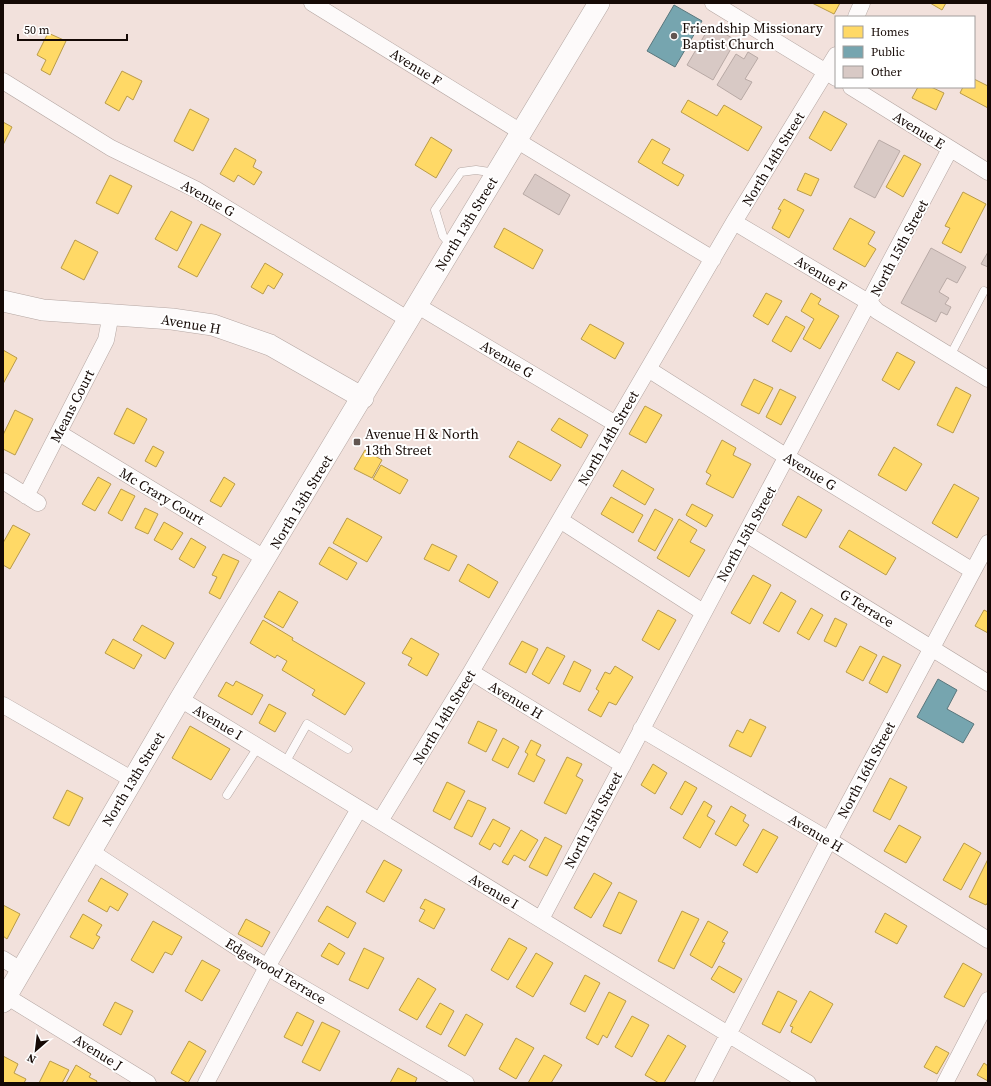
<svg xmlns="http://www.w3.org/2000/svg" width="991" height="1086" font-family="'Source Serif 4',serif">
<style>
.homes{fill:#ffd966;stroke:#b99b49}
.public{fill:#76a5af;stroke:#59767c}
.building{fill:#d8c9c5;stroke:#b8a9a5}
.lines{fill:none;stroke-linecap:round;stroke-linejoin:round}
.service-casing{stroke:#b4a6a2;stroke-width:9}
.minor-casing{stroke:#b4a6a2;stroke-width:17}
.tertiary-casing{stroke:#b4a6a2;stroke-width:22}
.service{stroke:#fdfafa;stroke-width:8}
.minor{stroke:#fdfafa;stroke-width:16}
.tertiary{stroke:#fdfafa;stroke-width:21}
.poi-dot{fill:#625550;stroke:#fff;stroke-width:1.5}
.labels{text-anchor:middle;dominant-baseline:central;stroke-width:4;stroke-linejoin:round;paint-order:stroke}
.poi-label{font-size:14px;fill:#150905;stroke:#fff;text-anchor:start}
.street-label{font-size:14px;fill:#150905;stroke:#fff}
</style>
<rect width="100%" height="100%" fill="#f2e1dc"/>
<!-- homes -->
<path class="homes" d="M812 3H840L834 14Z
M930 3H946L942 10Z
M48 33 66 41 50 75 41 70 46 60 37 55Z
M122 71 142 81 133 100 127 96 119 111 105 103Z
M974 79 988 86V108L960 93 963 87H974Z
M918 87H931L944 93 936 110 912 98Z
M688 100 717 116 724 105 762 127 748 151 681 112Z
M190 109 209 119 193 151 174 141Z
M824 111 847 124 831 151 809 138Z
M3 122 12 127 3 145Z
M431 137 452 150 436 178 415 165Z
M652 139 670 149 662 163 684 175 678 186 638 162Z
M235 148 256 160 253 167 262 172 254 185 238 175 234 182 220 174Z
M904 155 921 164 903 197 886 187Z
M805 173 819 179 811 196 797 190Z
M110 175 132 186 118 214 96 203Z
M963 192 986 204 961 253 942 243 950 228 945 226Z
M784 199 804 210 789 238 772 228 781 210 778 209Z
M171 211 192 222 177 251 155 239Z
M850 218 875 232 868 244 876 249 865 267 833 249Z
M201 224 221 234 197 277 178 267Z
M504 228 543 250 533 269 494 247Z
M75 240 98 252 84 280 61 268Z
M265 263 283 274 274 289 268 285 263 294 251 287Z
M766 293 782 301 768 325 753 316Z
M811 293 821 299 818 304 839 316 820 349 803 339 814 319 801 311Z
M786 316 805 327 791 352 772 341Z
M590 324 624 343 615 359 581 339Z
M3 350 17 358 3 384Z
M897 352 915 362 899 390 882 380Z
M754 379 773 388 759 414 741 405Z
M956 387 971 395 953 433 937 425Z
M780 389 796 397 781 425 766 417Z
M645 406 662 415 646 443 629 434Z
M127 408 147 419 134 444 114 434Z
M15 410 33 419 15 455 3 449V435Z
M559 418 588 435 581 448 551 430Z
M722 440 736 448 733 455 751 464 733 498 706 484 711 475 706 472Z
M518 441 561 465 551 481 509 457Z
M153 446 164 452 156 467 145 461Z
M894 447 922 464 906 491 878 475Z
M365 450 382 460 372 478 354 469Z
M381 465 408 480 400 494 373 479Z
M622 470 654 489 645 505 613 486Z
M98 477 111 484 95 511 82 504Z
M224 477 235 484 221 507 210 501Z
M954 484 979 498 957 538 932 523Z
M121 489 135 496 122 521 108 513Z
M798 496 822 510 806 538 782 525Z
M611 497 643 515 633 533 601 514Z
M692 504 713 515 706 527 686 515Z
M145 508 158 514 148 534 135 528Z
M655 509 673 519 655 551 638 541Z
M347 518 382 537 367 562 333 543Z
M679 519 697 530 690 542 705 550 689 577 657 558Z
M164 522 183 533 172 550 154 540Z
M13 525 30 534 10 569 3 565V543Z
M849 530 896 558 886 575 839 547Z
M191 538 206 547 194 568 179 559Z
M432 544 457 556 449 571 424 559Z
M329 547 357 563 347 580 319 564Z
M223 554 239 561 220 599 209 593 217 577 212 575Z
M468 564 498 582 489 598 459 581Z
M753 575 771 585 750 624 731 613Z
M279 591 298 602 283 628 264 617Z
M781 592 796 601 779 632 763 623Z
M811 608 823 615 809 640 797 633Z
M658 610 676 620 659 650 642 640Z
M984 610 988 612V633L975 626Z
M835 618 847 624 836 647 824 641Z
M263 620 293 638 292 640 365 683 345 715 312 695 315 690 282 670 287 661 277 655 275 658 250 643Z
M142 625 174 643 165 659 133 640Z
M411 638 439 654 427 676 408 665 412 658 402 653Z
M113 639 142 655 134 669 105 653Z
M522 641 538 649 526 673 509 664Z
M860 646 877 655 863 681 846 672Z
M547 647 565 656 549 684 532 674Z
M883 656 901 665 887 693 869 683Z
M574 661 591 670 580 692 563 684Z
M615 666 633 677 616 705 609 702 601 717 588 710 599 691 596 689 605 672 610 674Z
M236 681 263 695 252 715 218 696 226 682 233 686Z
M269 704 286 713 275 732 259 723Z
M750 719 766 727 751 757 729 746 737 730 743 733Z
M478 721 497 730 486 752 468 743Z
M190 726 230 749 211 780 172 758Z
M503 738 519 747 508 768 492 760Z
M531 740 541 745 536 755 545 760 534 782 518 774 528 754 525 752Z
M567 757 582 764 576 776 583 780 566 814 544 803Z
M653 764 667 773 655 794 641 785Z
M890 778 907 787 890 820 873 811Z
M685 781 697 788 682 815 670 808Z
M447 782 465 791 450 820 433 811Z
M67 790 83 798 69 826 53 818Z
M468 800 486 808 472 837 454 828Z
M704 801 712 806 707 816 715 821 700 848 683 838Z
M731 806 746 815 743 821 749 825 736 846 715 834Z
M493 819 510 828 500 847 494 843 490 850 479 844Z
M899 825 921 837 906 863 884 851Z
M763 829 778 837 757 873 743 865Z
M521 830 538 840 525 861 514 855 508 865 502 862Z
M545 837 562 846 547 876 529 867Z
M964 843 981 853 961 890 943 880Z
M988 859V902L986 905 969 897Z
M384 860 402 870 384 902 366 892Z
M594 873 612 883 591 918 574 908Z
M101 878 128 894 118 911 110 906 107 912 88 901Z
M619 892 637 901 621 934 603 926Z
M425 899 445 909 434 929 419 921 425 910 420 908Z
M3 905 20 914 7 939 3 936Z
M327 906 356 923 348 938 318 921Z
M682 911 699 919 674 969 658 961Z
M885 913 907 926 897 944 875 932Z
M83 914 102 925 96 935 100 937 93 949 70 937Z
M246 919 270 932 262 947 238 934Z
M153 921 182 937 172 955 165 952 153 973 131 960Z
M708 921 728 932 722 942 725 943 712 968 690 955Z
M509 938 527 948 508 980 491 970Z
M329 943 345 953 338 965 321 956Z
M364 948 384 958 368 989 349 980Z
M536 953 553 963 533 997 516 987Z
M202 960 220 970 202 1001 185 991Z
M963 963 982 974 964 1007 944 997Z
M719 966 742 979 734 993 711 979Z
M585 975 600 983 585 1012 570 1004Z
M418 978 436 989 417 1020 399 1010Z
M778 991 797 1001 780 1033 762 1024Z
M810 991 833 1004 811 1043 791 1032 793 1027 790 1026Z
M609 992 626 1001 607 1038 603 1035 598 1045 586 1038Z
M115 1002 133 1011 121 1035 103 1025Z
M440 1003 454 1011 441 1035 426 1027Z
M297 1012 314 1021 302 1046 284 1037Z
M466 1014 483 1024 465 1056 448 1046Z
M632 1016 649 1025 632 1057 615 1047Z
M322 1022 340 1031 320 1071 302 1062Z
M668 1035 686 1046 664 1083H659L645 1075Z
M516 1038 534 1048 516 1079 499 1069Z
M189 1041 206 1051 188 1083 171 1073Z
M936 1046 949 1053 937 1074 924 1067Z
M544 1055 562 1065 551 1083H528Z
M3 1056 18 1064 14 1073 26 1079 24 1083H3Z
M50 1061 69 1070 62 1083H39Z
M984 1063 988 1066V1081L977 1075Z
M76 1065 91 1074 89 1077 97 1081 96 1083H66Z
M398 1068 417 1078 415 1083H390Z"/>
<!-- public -->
<path class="public" d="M674 5 702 21 675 67 647 51Z
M938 679 957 690 947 709 974 724 963 743 917 717Z"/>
<!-- building -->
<path class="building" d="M710 26 736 40 713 80 687 65Z
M748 52 758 58 745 79 752 82 741 100 717 85 736 54 744 59Z
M879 140 900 151 875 198 854 187Z
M535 174 570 195 559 215 523 194Z
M931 248 966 267 957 283 947 278 939 292 949 298 945 304 951 307 947 315 941 312 936 322 901 303Z
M988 252V267L981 264Z"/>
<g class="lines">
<!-- service casing -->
<g class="service-casing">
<path id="service" d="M452 247 443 236 435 210 461 172 476 170 496 173
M950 356 984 291
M285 763 307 724 348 749
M227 795 258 747"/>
</g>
<!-- minor casing -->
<g class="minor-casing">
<path id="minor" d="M312 3 521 132
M713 3 836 78
M856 17 862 3
M3 81 111 148 197 190 409 320
M851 87 988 172
M516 140 713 259
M734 222 870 303 877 311 988 379
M418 306 616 424
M648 369 787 457 973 571
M59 433 266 559
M3 481 38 503
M26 496 106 340 111 314
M560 520 703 612
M746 534 988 683
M471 672 623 765
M180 699 808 1083
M3 705 133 780
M641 729 829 840 988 940
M380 821 471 672 734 222 836 55
M90 851 267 967 466 1083
M541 919 950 149
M3 959 21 970
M6 996 148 1083
M206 1083 267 967 359 809
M703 1083 829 840 988 543
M945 1083 988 1000"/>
</g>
<!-- tertiary casing -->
<g class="tertiary-casing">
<path id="tertiary" d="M3 301 43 310 172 319 213 325 270 345 363 398
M3 1002 180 699 599 3"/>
</g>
<!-- service -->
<use href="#service" class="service"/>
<!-- minor -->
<use href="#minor" class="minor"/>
<!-- tertiary -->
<use href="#tertiary" class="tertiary"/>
</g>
<!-- markers -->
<g class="poi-dot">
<circle cx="674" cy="36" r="4"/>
<rect x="353" y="438" width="8" height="8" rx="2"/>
</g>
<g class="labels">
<!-- poi labels -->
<g class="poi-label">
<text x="682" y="28">Friendship Missionary<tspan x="682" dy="16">Baptist Church</tspan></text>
<text x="365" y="434">Avenue H &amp; North<tspan x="365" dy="16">13th Street</tspan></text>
</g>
<!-- street labels -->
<g class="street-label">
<text transform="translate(416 67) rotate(32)">Avenue F</text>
<text transform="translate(919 130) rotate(32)">Avenue E</text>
<text transform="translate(773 159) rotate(-59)">North 14th Street</text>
<text transform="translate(208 198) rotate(30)">Avenue G</text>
<text transform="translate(466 224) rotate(-59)">North 13th Street</text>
<text transform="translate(899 248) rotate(-62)">North 15th Street</text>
<text transform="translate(821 274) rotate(31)">Avenue F</text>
<text transform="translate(191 324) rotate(10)">Avenue H</text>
<text transform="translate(507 359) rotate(31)">Avenue G</text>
<text transform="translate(72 406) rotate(-63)">Means Court</text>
<text transform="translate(608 438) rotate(-60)">North 14th Street</text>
<text transform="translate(810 471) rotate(32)">Avenue G</text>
<text transform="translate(162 496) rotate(31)">Mc Crary Court</text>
<text transform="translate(301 502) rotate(-59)">North 13th Street</text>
<text transform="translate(746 534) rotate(-61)">North 15th Street</text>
<text transform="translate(867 608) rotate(31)">G Terrace</text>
<text transform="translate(516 700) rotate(31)">Avenue H</text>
<text transform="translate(444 717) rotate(-59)">North 14th Street</text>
<text transform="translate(218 722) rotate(31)">Avenue I</text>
<text transform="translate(866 770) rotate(-62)">North 16th Street</text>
<text transform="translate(133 779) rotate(-59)">North 13th Street</text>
<text transform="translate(593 820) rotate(-62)">North 15th Street</text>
<text transform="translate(816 833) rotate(31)">Avenue H</text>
<text transform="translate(494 891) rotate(31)">Avenue I</text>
<text transform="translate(276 971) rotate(31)">Edgewood Terrace</text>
<text transform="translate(98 1052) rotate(32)">Avenue J</text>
</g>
</g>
<!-- border -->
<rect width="991" height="1086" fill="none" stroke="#150905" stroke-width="8"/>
<!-- legend -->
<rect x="835" y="16" width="140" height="72" fill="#ffffff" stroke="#a19d9b"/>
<rect x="843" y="26" width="20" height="12" fill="#ffd966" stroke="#a19d9b"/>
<text x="871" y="36" font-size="12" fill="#150905">Homes</text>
<rect x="843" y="46" width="20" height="12" fill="#76a5af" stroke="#a19d9b"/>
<text x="871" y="56" font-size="12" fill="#150905">Public</text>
<rect x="843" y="66" width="20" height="12" fill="#d8c9c5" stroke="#a19d9b"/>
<text x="871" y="76" font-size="12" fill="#150905">Other</text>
<!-- north arrow -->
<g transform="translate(36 1050) rotate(208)" stroke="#ffffff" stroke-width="3" paint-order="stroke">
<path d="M0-3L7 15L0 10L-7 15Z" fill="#150905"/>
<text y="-6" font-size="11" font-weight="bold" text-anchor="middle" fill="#150905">N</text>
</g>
<!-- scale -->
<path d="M18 34v6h109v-6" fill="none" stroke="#150905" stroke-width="2"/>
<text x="24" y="34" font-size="12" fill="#150905" stroke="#ffffff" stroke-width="3" paint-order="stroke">50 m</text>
</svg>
